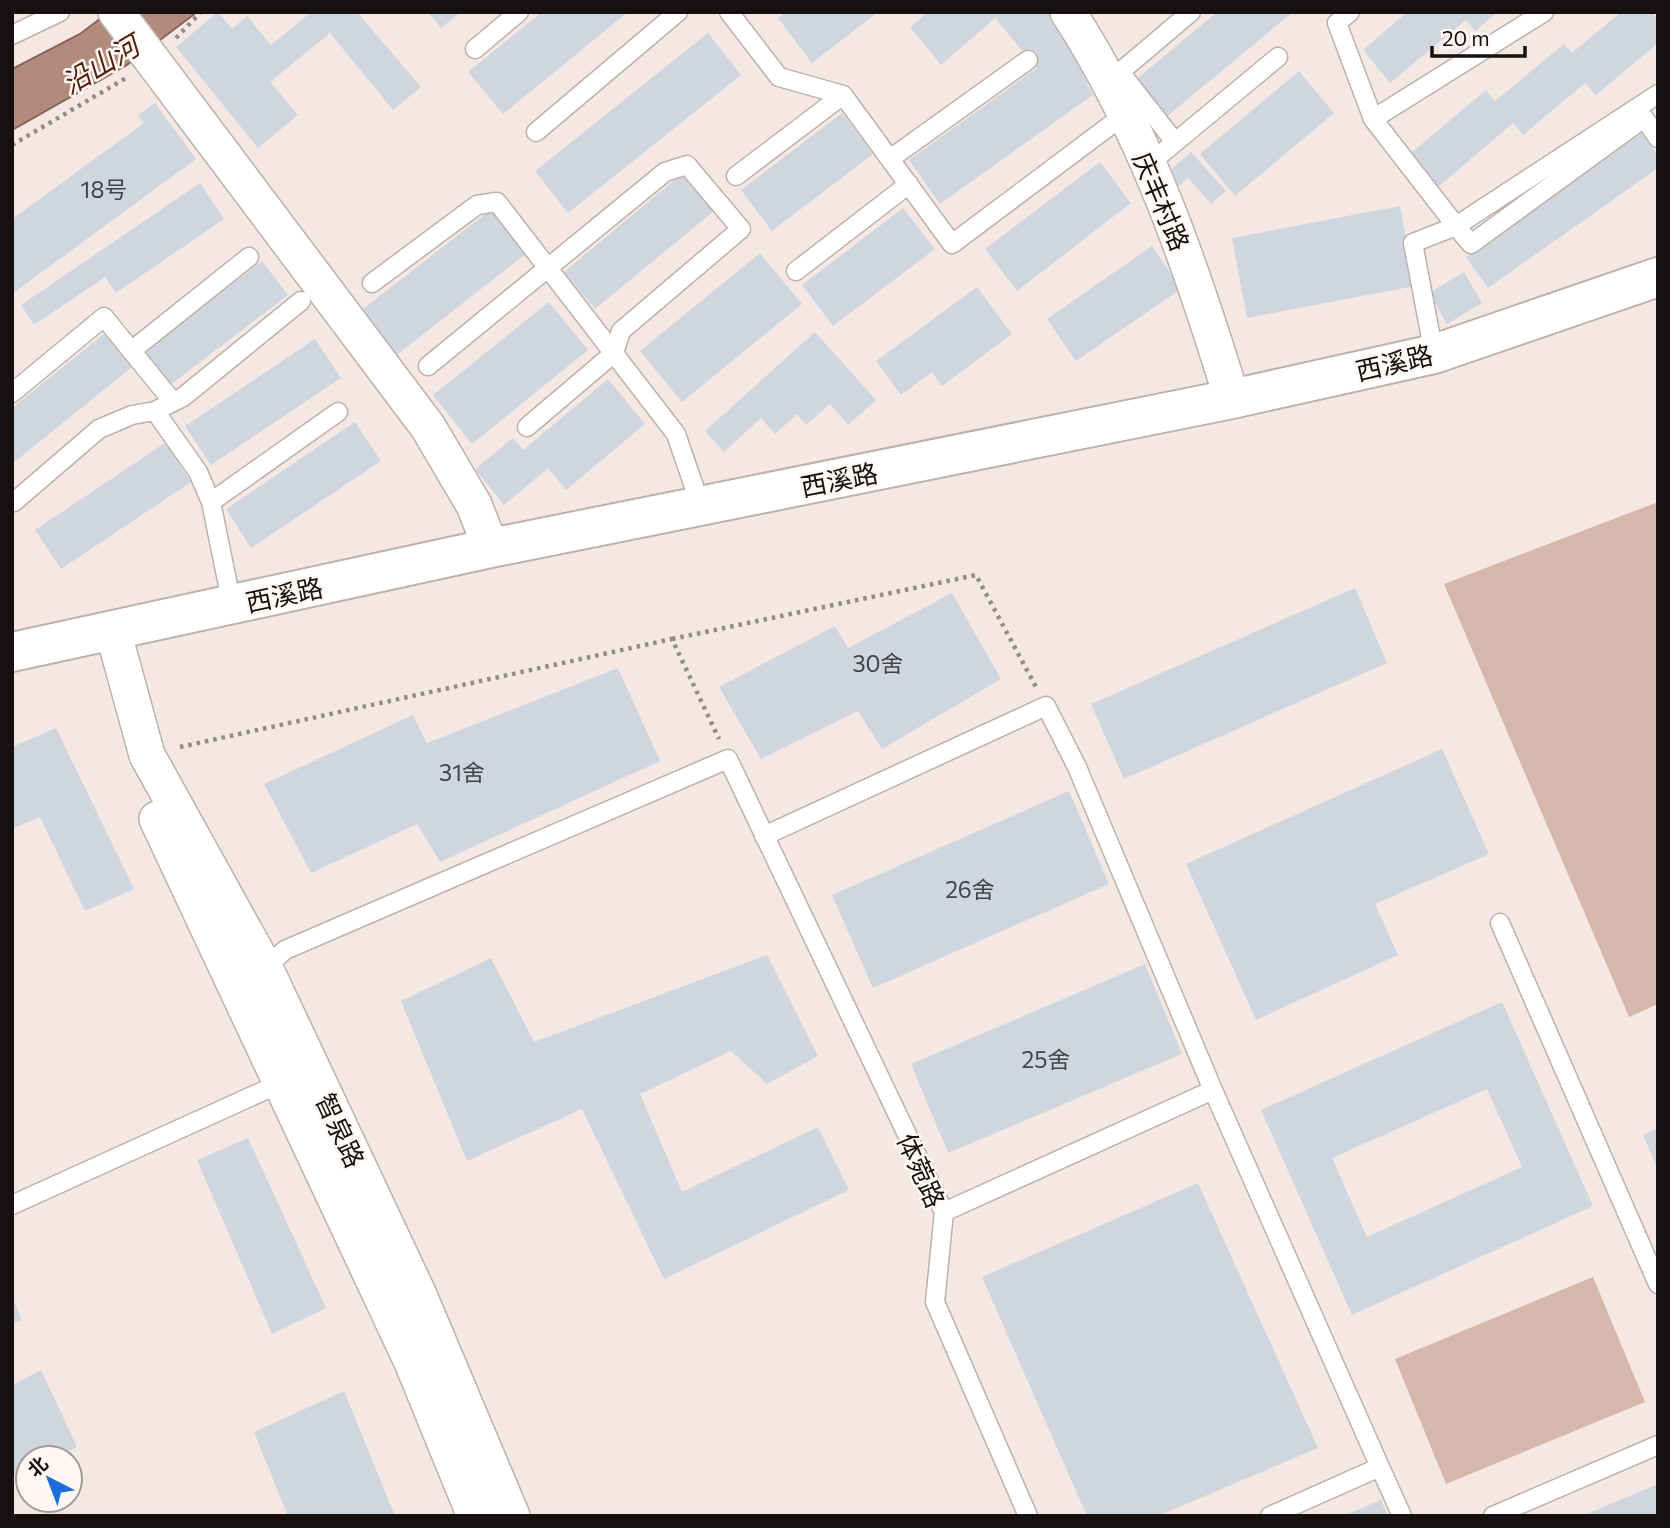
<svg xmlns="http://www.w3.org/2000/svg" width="1670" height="1528" font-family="Commissioner,'Noto Sans SC',sans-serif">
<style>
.green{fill:#d7b7ab}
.water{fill:#b38b7c;stroke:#84665c;stroke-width:2}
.building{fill:#cfd6e0;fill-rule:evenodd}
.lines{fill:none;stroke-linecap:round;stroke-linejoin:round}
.lane-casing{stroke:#bdb1ac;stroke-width:21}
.street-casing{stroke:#bdb1ac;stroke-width:38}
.secondary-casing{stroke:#bdb1ac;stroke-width:42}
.path{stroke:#948b88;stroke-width:4.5;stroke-dasharray:3.5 5;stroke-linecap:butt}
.lane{stroke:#fff;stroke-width:18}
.street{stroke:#fff;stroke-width:35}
.secondary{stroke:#fff;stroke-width:38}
.labels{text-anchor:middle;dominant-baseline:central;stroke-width:5;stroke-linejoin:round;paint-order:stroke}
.number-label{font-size:23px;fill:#444244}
.street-label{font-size:26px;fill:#161110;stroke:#fff7f4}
.water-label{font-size:28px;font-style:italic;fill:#521f08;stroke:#fff7f4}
</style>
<rect width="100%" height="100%" fill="#f5e8e3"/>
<!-- green -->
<path class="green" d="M1658 502V1004L1629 1017 1444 584Z
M1593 1277 1645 1402 1446 1484 1395 1359Z"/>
<!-- water -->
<path class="water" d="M109 12H197L127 65 12 130V69L80 34Z"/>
<!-- building -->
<path class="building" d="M218 12 232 29 247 16 271 45 311 12H357L421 87 393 110 330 33 270 82 298 115 258 148 176 47Z
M428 12H461L441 28Z
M542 12H628L503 114 468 72Z
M785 12H878L812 63 778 18Z
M928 12H1052L1093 95 940 204 909 160 1037 68 995 18 941 65 910 27Z
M1217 12H1293L1165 118 1134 81Z
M1407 12H1498L1475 31 1466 20 1390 83 1363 50Z
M1621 12H1651L1658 20V43L1596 95 1585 83 1523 135 1513 123 1438 187 1411 153 1486 90 1495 101 1564 44 1572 53Z
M708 33 741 75 568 213 535 171Z
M1299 71 1334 113 1235 196 1200 154Z
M155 103 196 159 12 294V219L144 123 138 115Z
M842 113 873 154 772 231 741 190Z
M1642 133 1658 156V168L1488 288 1466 257Z
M1191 152 1226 191 1211 204 1188 178 1176 188 1165 175Z
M1100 162 1131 203 1017 291 985 249Z
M689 168 720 206 595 309 564 272Z
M200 183 224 219 116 293 105 277 34 325 21 305Z
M1400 206 1415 286 1247 318 1232 238Z
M493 208 527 253 394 357 359 312Z
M903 208 935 249 833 326 802 285Z
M1152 246 1181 289 1076 361 1047 319Z
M760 253 802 304 682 402 640 351Z
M262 261 288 295 170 385 144 352Z
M1464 272 1482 303 1447 324 1429 293Z
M977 287 1012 334 942 386 932 372 901 395 876 361Z
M549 302 588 350 472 444 433 395Z
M109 330 136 364 12 464V408Z
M815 332 876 400 848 425 830 404 806 425 797 414 775 434 761 418 724 452 705 431Z
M315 339 341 378 211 465 185 426Z
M608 379 645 424 566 490 548 468 504 505 475 469 513 438 523 450Z
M355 422 381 461 251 548 226 509Z
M165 443 191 482 61 569 35 530Z
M1355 588 1387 663 1124 779 1091 704Z
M952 593 1001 679 882 749 858 711 761 759 719 687 835 626 848 648Z
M618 668 660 761 440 862 417 824 311 873 264 784 413 715 427 743Z
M56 728 134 889 85 911 40 817 12 829V747Z
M1442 749 1489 854 1375 904 1398 955 1256 1020 1186 864Z
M1069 791 1109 884 873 988 832 895Z
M767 955 818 1056 767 1084 731 1051 640 1094 682 1192 818 1127 849 1190 664 1279 582 1109 467 1161 401 1001 491 958 534 1042Z
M1145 964 1182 1054 948 1153 911 1064Z
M1502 1002 1593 1206 1352 1315 1261 1110ZM1487 1089 1522 1167 1367 1237 1332 1158Z
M1658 1128V1170L1643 1135Z
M248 1138 326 1308 272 1334 197 1160Z
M1198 1183 1318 1448 1158 1516H1087L982 1277Z
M12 1297 22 1320 12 1324Z
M41 1370 77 1447 55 1458H28V1470L12 1478V1385Z
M344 1391 395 1516H288L254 1432Z
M1658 1484V1516H1582Z
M1381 1500 1388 1516H1343Z"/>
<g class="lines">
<!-- lane casing -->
<g class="lane-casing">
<path id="lane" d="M729 12 779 77 843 95 952 244 1124 115
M1350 12 1337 23 1373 119 1544 12
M12 35 60 12
M475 49 519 12
M1658 94 1456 226 1471 244 1644 118 1658 138
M1373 119 1456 226 1413 243 1434 354
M536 132 678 12
M1175 142 1120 72 1191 12
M890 159 1028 60
M1149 164 1278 57
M736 176 843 95
M796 271 909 184
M372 283 477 205 497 202 676 434 701 507
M131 351 249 257
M428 366 665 172 687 165 741 229 621 331 614 353 527 427
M12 393 104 317 173 402
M155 411 198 472 211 502 232 605
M12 500 14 502 99 429 132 415 155 411 183 397 301 301
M211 502 338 412
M764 836 1046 706 1077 767 1213 1090 1380 1467
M1500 923 1658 1284
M265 968 285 950 728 759 944 1212 935 1302 1028 1516
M12 1205 283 1082
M944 1212 1213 1090
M1270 1516 1380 1467 1402 1516
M1493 1516 1658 1445"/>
</g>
<!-- street casing -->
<g class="street-casing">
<path id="street" d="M116 12 428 427 474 505 491 548
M1068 12C1145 131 1191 265 1232 399
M113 631 147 755 265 968 418 1293 512 1516
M157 819 412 1362 475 1516"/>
</g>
<!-- secondary casing -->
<g class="secondary-casing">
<path id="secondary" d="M12 652 491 548 1232 399 1434 354 1658 277"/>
</g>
<!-- path -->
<path class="path" d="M176 38 201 12
M12 145 126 78
M672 639 976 575 1036 687
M180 747 672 639 719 739"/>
<!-- lane -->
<use href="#lane" class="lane"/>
<!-- street -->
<use href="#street" class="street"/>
<!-- secondary -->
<use href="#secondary" class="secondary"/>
</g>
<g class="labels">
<!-- number labels -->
<g class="number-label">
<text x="104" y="189">18号</text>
<text x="878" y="663">30舍</text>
<text x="462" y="772">31舍</text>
<text x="970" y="889">26舍</text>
<text x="1046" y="1059">25舍</text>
</g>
<!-- street labels -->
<g class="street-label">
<text transform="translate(1162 201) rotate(67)">庆丰村路</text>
<text transform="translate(1394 362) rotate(-13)">西溪路</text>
<text transform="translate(839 479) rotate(-11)">西溪路</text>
<text transform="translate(284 594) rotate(-12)">西溪路</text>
<text transform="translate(341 1130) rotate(65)">智泉路</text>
<text transform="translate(922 1170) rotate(66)">体菀路</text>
</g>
<!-- water labels -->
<g class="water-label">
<text transform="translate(100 64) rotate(-31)">沿山河</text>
</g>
</g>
<!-- border -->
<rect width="1670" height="1528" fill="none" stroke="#161110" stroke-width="28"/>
<!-- north arrow -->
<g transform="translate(49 1479) rotate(318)"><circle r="33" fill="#fff7f4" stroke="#a29b99" stroke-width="2"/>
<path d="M0-5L12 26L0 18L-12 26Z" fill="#1c6dd8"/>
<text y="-10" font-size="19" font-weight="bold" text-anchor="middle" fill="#161110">北</text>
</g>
<!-- scale -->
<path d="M1432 46v10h93v-10" fill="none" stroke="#161110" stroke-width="3.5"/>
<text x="1442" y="46" font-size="21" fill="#161110" stroke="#fff7f4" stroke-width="5" paint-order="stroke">20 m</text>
</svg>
